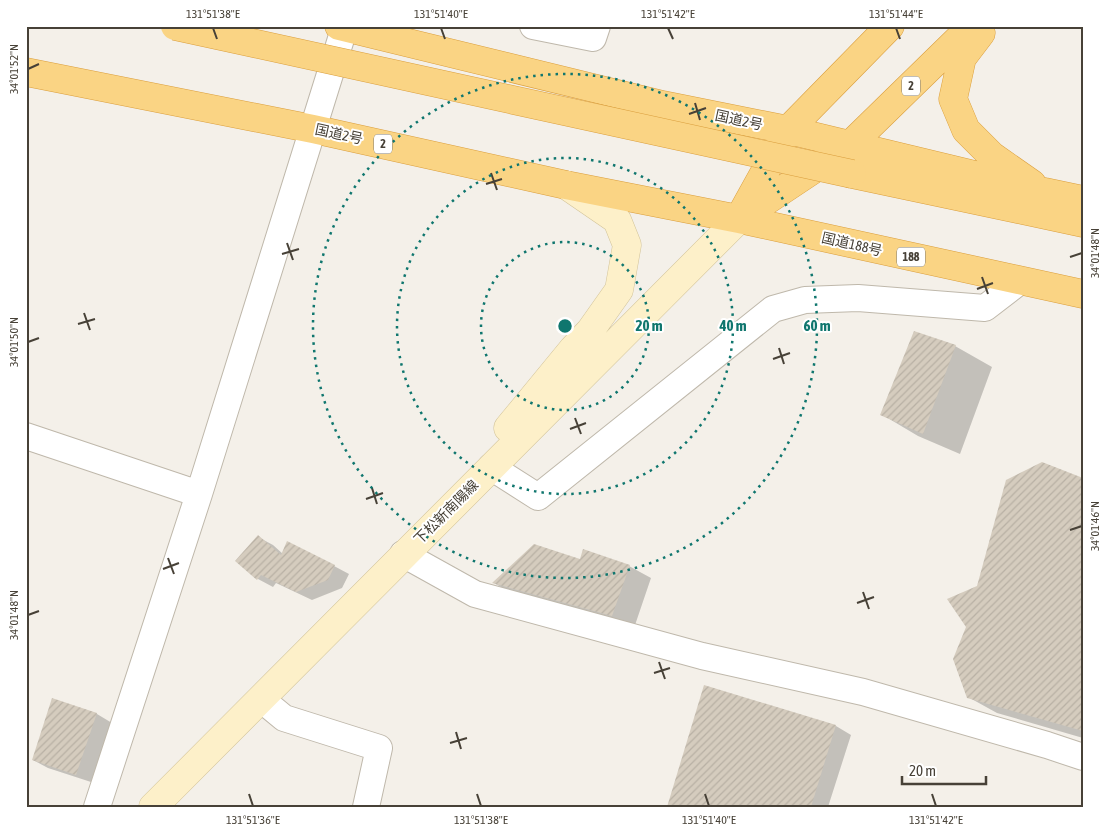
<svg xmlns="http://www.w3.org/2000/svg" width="1109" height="833" font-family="'Asap Condensed','Noto Sans JP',sans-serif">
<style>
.shadow{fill:#0003}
.building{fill:url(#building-hatch)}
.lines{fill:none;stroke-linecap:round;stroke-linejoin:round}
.minor-casing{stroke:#bfb8ab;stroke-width:28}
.secondary-casing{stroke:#d2c399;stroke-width:29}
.trunk-casing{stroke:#da9e3d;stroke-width:29}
.minor{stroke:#fff;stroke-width:26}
.secondary{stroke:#fdf0c9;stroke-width:28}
.trunk{stroke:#fad484;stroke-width:28}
.trunk-bridge-casing{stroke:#da9e3d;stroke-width:29;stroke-linecap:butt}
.trunk-bridge{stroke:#fad484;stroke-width:28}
.ticks{fill:none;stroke:#474137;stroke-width:2}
.ring{fill:none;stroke:#0f766e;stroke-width:2.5;stroke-dasharray:2.5 5}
.labels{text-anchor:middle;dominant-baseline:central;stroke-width:4;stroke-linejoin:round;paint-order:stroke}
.shield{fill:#fff;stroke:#7e7a73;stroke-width:1}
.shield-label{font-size:12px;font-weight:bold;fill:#474137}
.street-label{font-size:14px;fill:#474137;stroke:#fff}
.centre{fill:#0f766e;stroke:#fff;stroke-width:2.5}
.ring-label{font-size:15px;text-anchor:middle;font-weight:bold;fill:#0f766e;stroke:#fff;stroke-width:4;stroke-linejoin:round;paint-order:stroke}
.neatline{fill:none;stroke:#474137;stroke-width:2}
.ticks-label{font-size:12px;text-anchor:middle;fill:#474137}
</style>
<defs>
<pattern id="building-hatch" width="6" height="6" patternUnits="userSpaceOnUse" patternTransform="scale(1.25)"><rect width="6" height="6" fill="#d5ccbe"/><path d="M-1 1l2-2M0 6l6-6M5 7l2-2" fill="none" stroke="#b8b0a4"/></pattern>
</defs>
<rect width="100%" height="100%" fill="#f4f0e9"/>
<!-- shadow -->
<path class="shadow" d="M955 346 992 367 960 454 918 436 881 414Z
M1083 480V738L997 713 968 697 967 627 978 587Z
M258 537 273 545 283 554 334 566 349 574 342 588 312 600 276 583 273 587 258 579Z
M629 566 651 578 634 628 515 595 494 583Z
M705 687 836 726 851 735 828 807H668Z
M53 700 97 714 112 723 91 782 48 768 33 760Z"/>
<!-- building -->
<path class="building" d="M914 331 956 345 923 434 880 415Z
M1042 462 1083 478V731L967 698 953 659 966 627 947 599 977 586 1006 480Z
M258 535 281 555 287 541 335 565 328 580 296 592 261 575 257 580 235 561Z
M534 544 580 559 583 549 630 565 612 616 492 583Z
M704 685 836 725 811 807H667Z
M52 698 97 713 76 775 32 760Z"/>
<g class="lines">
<!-- minor casing -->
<g class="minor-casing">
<path id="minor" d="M533 26 593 38 597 26
M26 436 199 494
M491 467 538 497 773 309 805 300 858 298 985 308 1020 281
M403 554 475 594 702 656 863 692 1047 745 1083 757
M261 699 284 718 379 748 366 807
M97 807 199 494 345 26"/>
</g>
<!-- secondary casing -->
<g class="secondary-casing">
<path id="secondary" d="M508 428 573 349 590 331 619 290 627 245 617 220 566 185
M153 807 739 219"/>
</g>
<!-- trunk casing -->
<g class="trunk-casing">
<path id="trunk" d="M339 26 663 105 788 130 1045 192 1083 200
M981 33 962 58 953 99 966 130 992 156 1032 184
M26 72 313 129 566 185 739 219 1083 294
M852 174 1083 223
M742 213 788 130 890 26
M739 219 850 145 972 26"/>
</g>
<!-- minor -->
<use href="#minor" class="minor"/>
<!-- secondary -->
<use href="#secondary" class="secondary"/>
<!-- trunk -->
<use href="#trunk" class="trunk"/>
<!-- trunk-bridge casing -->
<g class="trunk-bridge-casing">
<path id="trunk-bridge" d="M175 26 852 174"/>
</g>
<!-- trunk-bridge -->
<use href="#trunk-bridge" class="trunk-bridge"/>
</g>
<!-- ticks -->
<path class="ticks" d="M213 28 217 39M441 28 445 39M668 28 673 39M896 28 900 39M28 69 39 64M695 103 700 120M689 114 706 108M491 173 497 190M486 184 502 179M287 243 293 260M282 254 299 249M1070 257 1082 253M982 277 988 294M977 289 993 283M84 313 90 330M78 324 95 319M28 342 39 338M779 348 784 364M773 359 790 353M575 418 581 434M570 429 586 423M372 488 377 504M366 499 383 493M1070 530 1082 526M168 558 174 574M163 569 179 563M863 592 869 609M857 603 874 597M28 615 39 611M659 662 665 679M654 673 670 668M456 732 461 749M450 743 467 738M249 794 253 806M477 794 481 806M705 794 709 806M932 794 936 806"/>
<!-- distance rings -->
<g class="ring">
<circle cx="565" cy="326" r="84"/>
<circle cx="565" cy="326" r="168"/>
<circle cx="565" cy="326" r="252"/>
</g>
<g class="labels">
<!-- shield labels -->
<g class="shield">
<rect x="902" y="76.5" width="18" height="19" rx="4"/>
<rect x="374" y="134.5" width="18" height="19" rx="4"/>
<rect x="897" y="247.5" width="28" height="19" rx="4"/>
</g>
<g class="shield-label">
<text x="911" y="86">2</text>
<text x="383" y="144">2</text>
<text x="911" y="257">188</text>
</g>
<!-- street labels -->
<g class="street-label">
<text transform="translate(739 120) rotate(12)">国道2号</text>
<text transform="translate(339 134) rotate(12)">国道2号</text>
<text transform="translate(852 244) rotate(13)">国道188号</text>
<text transform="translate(446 512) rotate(-45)">下松新南陽線</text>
</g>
</g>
<circle cx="565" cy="326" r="8" class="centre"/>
<g class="ring-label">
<text x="649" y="331">20 m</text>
<text x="733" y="331">40 m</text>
<text x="817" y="331">60 m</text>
</g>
<!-- border -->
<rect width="1109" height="833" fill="none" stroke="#ffffff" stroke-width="55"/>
<!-- scale -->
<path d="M902 776v8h84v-8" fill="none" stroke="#474137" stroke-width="2.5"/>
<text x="909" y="776" font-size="15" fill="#474137" stroke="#ffffff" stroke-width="4" paint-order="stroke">20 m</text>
<rect x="28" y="28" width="1054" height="778" class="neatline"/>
<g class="ticks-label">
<text x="213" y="18">131°51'38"E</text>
<text x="441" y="18">131°51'40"E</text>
<text x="668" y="18">131°51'42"E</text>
<text x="896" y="18">131°51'44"E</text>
<text transform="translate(14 69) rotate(-90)" y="4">34°01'52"N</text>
<text transform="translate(1095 253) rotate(-90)" y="4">34°01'48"N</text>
<text transform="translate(14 342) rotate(-90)" y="4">34°01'50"N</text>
<text transform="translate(1095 526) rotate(-90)" y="4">34°01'46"N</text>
<text transform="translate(14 615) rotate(-90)" y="4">34°01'48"N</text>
<text x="253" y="824">131°51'36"E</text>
<text x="481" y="824">131°51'38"E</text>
<text x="709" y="824">131°51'40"E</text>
<text x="936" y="824">131°51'42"E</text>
</g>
</svg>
